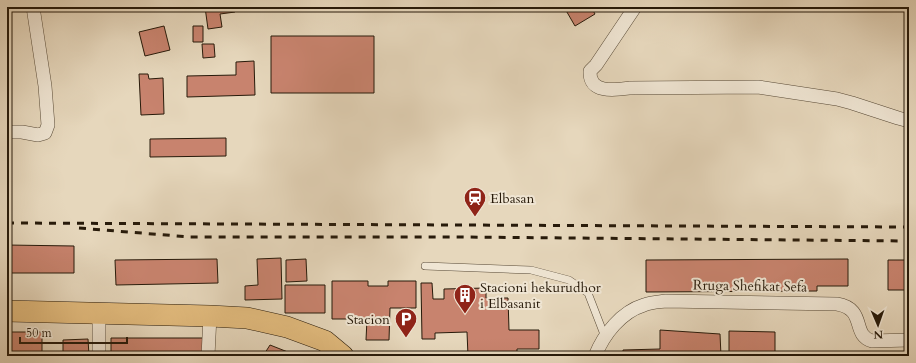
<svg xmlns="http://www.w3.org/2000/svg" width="916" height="363" font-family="Cardo,serif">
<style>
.building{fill:#c8836e;stroke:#271a0a}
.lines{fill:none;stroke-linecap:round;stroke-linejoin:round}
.lane-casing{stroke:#574936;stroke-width:8}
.street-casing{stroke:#574936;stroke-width:14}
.primary-casing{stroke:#271a0a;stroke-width:22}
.lane{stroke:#efe5d3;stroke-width:7}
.street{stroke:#efe5d3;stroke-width:13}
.primary{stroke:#e3bc7e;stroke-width:21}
.rail{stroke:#271a0a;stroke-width:3;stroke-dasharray:7 7;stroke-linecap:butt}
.labels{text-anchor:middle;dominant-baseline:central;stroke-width:4;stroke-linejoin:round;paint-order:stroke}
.poi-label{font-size:14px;fill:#271a0a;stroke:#efe5d3;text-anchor:start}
.street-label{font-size:14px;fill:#271a0a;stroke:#efe5d3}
</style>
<rect width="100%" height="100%" fill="#e6d7bc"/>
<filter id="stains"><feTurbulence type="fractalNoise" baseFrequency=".005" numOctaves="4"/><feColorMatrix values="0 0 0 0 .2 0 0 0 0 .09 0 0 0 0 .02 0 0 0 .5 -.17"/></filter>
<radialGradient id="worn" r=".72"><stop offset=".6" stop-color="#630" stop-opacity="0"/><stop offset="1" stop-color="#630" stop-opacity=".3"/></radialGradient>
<!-- building -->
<path class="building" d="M205 7H234L235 12 220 14 222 27 208 29Z
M564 7H591L595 14 575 26Z
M164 26 170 50 145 56 139 32Z
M193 26H203V42H193Z
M271 36H374V93H271Z
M202 44H214L215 57 203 58Z
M254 61 255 95 187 97V76L236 75V62Z
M139 74H148L149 79 163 78 164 114 141 115Z
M226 138V156L150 157V139Z
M7 245 74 246V273H7Z
M281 258 282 299 245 300V286L258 285 257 259Z
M217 259 218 283 116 285 115 260Z
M306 259 307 281 286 282V260Z
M848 259V286H817V291L646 292V260Z
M888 260H909V290H888Z
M332 281H368V286H388V281H416V308H390L389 340H366L367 319H332Z
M421 283H432L433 299H444V289L486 288V298H508L509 330H539V349H517V356H468L467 332 435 333V339H422Z
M285 285H325V313H285Z
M660 330 720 334 721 356H688V352H660V356H623V350L660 349Z
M729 331 775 332V355H729Z
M7 332H42V354H7Z
M111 338H203V356H111Z
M88 339 89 356H63V340Z
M270 345 298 356H263Z"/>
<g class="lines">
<!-- lane casing -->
<g class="lane-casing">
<path id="lane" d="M425 266 531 270 569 280 588 293 605 337"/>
</g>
<!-- street casing -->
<g class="street-casing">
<path id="street" d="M635 7 596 65 590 71C589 94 615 90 630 88L758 87 837 99 852 103 898 118 909 121
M7 132H22L38 135 45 133 48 125 45 86 33 7
M99 356V313
M208 356 210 316
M595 356C604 334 621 312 644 305 652 302 659 302 666 301L837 304C867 309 851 335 872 341L909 340"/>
</g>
<!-- primary casing -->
<g class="primary-casing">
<path id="primary" d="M7 311 210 316 247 318 287 327 325 341 343 356"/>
</g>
<!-- lane -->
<use href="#lane" class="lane"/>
<!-- street -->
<use href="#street" class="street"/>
<!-- primary -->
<use href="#primary" class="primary"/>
<!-- rail -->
<path class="rail" d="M7 223 909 227
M79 228 190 237H463L909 241"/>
</g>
<!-- icons -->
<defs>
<g id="station-pin" transform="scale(1.15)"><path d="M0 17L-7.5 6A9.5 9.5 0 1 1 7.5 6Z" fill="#8f2418" stroke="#efe5d3"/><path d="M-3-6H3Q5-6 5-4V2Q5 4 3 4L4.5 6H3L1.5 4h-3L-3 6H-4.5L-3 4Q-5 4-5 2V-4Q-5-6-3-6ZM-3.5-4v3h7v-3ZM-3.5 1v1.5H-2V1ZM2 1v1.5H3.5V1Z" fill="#fff"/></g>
<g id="building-pin" transform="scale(1.15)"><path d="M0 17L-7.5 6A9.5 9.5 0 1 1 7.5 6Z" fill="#8f2418" stroke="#efe5d3"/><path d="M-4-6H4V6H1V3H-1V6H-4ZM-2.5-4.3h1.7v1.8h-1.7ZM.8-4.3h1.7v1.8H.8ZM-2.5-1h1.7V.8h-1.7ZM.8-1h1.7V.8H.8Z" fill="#fff"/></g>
<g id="parking-pin" transform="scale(1.15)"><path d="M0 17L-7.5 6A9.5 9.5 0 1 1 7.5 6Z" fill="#8f2418" stroke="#efe5d3"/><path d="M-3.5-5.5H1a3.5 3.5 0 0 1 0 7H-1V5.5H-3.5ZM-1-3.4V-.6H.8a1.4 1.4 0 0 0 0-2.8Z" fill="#fff"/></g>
</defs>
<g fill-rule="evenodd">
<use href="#station-pin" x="475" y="198"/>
<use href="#building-pin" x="465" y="295"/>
<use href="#parking-pin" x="406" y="319"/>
</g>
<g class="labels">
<!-- poi labels -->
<g class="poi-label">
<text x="490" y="198">Elbasan</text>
<text x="480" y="287">Stacioni hekurudhor<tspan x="480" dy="16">i Elbasanit</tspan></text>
<text x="390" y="319" text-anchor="end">Stacion</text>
</g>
<!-- street labels -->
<g class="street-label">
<text transform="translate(750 286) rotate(1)">Rruga Shefikat Sefa</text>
</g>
</g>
<!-- margin -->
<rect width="916" height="363" fill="none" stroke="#e6d7bc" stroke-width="24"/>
<rect x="8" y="8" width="900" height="347" fill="none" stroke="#271a0a" stroke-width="2"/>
<rect x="12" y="12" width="892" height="339" fill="none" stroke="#271a0a"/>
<!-- north arrow -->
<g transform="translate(878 325) rotate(178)" stroke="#efe5d3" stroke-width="3" paint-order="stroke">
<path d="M0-3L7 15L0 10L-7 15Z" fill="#271a0a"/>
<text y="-6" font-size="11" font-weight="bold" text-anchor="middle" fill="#271a0a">N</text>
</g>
<!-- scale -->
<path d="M20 337v6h107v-6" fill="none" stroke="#271a0a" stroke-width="2"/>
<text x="26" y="337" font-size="12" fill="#271a0a" stroke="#efe5d3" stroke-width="3" paint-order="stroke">50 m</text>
<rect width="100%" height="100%" filter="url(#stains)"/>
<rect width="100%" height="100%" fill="url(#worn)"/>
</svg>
